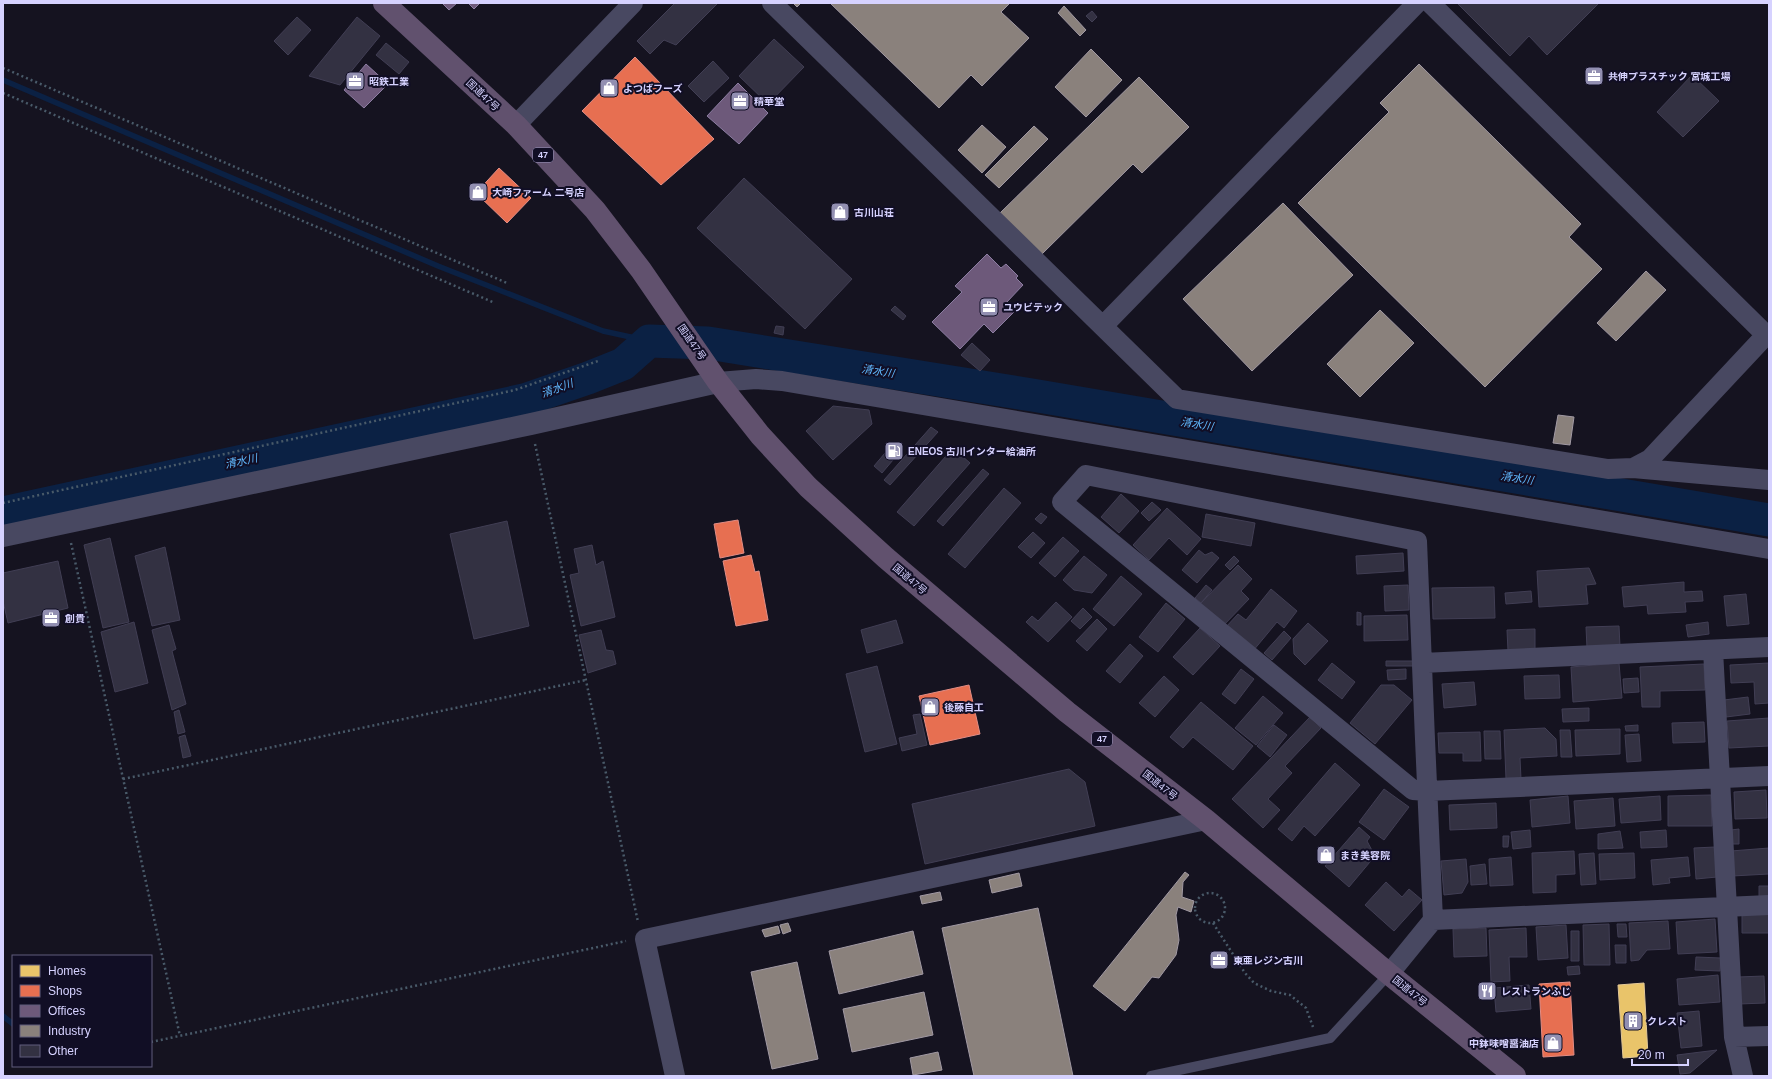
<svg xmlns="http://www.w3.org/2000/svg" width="1772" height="1079" font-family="Arial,'Noto Sans JP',sans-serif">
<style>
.homes{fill:#e9c46a;stroke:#e3c897}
.shops{fill:#e76f51;stroke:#e28d85}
.offices{fill:#6d597a;stroke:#8c7da2}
.industry{fill:#8a817c;stroke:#a199a3}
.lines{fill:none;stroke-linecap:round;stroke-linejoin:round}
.stream{stroke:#0b2144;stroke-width:5.5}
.river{stroke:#0b2144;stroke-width:33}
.building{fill:#333142;stroke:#413e54}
.path{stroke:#495a69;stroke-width:2.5;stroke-dasharray:2 3;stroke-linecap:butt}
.service{stroke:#484861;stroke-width:10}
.minor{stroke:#484861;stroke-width:20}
.tertiary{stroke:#484861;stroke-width:22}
.trunk{stroke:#61516e;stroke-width:22}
.labels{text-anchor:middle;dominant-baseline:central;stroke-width:4;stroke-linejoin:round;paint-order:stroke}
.shield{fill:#110e25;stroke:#9b97be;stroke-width:1}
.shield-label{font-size:9px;font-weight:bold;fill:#d6d2ff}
.poi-label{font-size:10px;font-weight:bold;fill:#d6d2ff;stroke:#110e25;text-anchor:start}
.street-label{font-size:10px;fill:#d6d2ff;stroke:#110e25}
.water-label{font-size:11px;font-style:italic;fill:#60b9ff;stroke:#110e25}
</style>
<rect width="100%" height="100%" fill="#151320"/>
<!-- homes -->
<path class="homes" d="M1644 983 1648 1056 1623 1058 1618 985Z"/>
<!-- shops -->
<path class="shops" d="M635 57 714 139 661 185 582 111Z
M499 168 531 198 507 223 476 193Z
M738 520 744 553 720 558 714 524Z
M751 555 755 572 759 571 768 620 736 626 723 561Z
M969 685 980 734 930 745 919 696Z
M1570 982 1574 1055 1543 1057 1539 984Z"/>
<!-- offices -->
<path class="offices" d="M442 3H457L449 10Z
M468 3H480L474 9Z
M366 64 388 84 364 108 344 90Z
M738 83 768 113 739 144 707 116Z
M987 254 1001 268 1006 264 1018 276 1016 278 1023 285 1006 303 1014 312 993 333 984 324 960 349 932 322 962 292 955 286Z"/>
<!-- industry -->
<path class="industry" d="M793 3H801L797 7Z
M830 3H1010L1001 12 1029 38 982 86 971 75 939 108Z
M1064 6 1086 30 1080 36 1058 13Z
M1091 49 1122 80 1086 117 1055 87Z
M1419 64 1581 224 1569 237 1602 269 1485 387 1298 203 1389 112 1380 103Z
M1139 77 1189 127 1142 173 1133 164 1041 255 1000 213Z
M982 125 1006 147 982 173 958 150Z
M1034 126 1048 139 999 188 985 175Z
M1283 203 1353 275 1252 371 1183 299Z
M1646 271 1666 290 1616 341 1597 323Z
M1380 310 1414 343 1360 397 1327 364Z
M1558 415 1574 417 1570 445 1553 443Z
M1185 872 1189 875 1183 882 1182 897 1194 901 1191 912 1178 907 1176 915 1179 940 1176 955 1159 978 1152 977 1125 1011 1093 986Z
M1019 873 1022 886 992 893 989 880Z
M940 892 942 900 922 904 920 896Z
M1038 908 1073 1076H974L942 928Z
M788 923 791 931 783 934 780 925Z
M778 926 780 933 765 937 762 930Z
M913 931 923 974 839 994 829 951Z
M797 962 818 1059 772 1069 751 972Z
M924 992 933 1035 852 1052 843 1009Z
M938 1052 942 1070 913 1075 910 1058Z"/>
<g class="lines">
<!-- stream -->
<path class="stream" d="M3 80 438 266 603 331 649 341
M3 1016 13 1024"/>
<!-- river -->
<path class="river" d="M3 513 524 400 588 378 623 364 649 341 708 343 1032 395 1769 520"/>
</g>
<!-- building -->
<path class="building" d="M675 3H718L676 45 664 40 650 54 637 41Z
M1457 3H1599L1547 55 1529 36 1510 56Z
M1092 11 1097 17 1092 22 1086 16Z
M297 17 311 30 288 55 274 41Z
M357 17 380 36 340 85 309 76Z
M774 39 804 67 768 104 739 76Z
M386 43 409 62 399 74 376 55Z
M713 61 729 78 704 102 688 86Z
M1692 75 1719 101 1683 137 1657 112Z
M744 178 852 279 805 329 697 228Z
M895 306 906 316 903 320 891 310Z
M776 326 784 327 783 335 774 333Z
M972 343 990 360 980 371 961 355Z
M833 406 869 410 872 424 833 460 806 431Z
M931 427 938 432 890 485 884 480Z
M953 448 970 463 914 526 897 512Z
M885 453 893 460 882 473 874 466Z
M983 469 989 474 943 526 937 521Z
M1004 488 1021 503 965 568 948 554Z
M1121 494 1139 511 1119 533 1101 517Z
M1152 502 1161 510 1149 521 1141 513Z
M1167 508 1201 539 1187 555 1169 538 1149 560 1133 545Z
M1041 513 1047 517 1041 524 1035 519Z
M1206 514 1255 523 1251 546 1202 537Z
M507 521 529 626 474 639 450 534Z
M1033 532 1045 543 1031 558 1018 547Z
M1063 537 1079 551 1055 577 1039 563Z
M110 538 129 622 103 628 84 545Z
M592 545 596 565 603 561 615 617 581 626 570 575 579 573 574 549Z
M165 547 180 620 152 626 135 556Z
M1199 550 1205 555 1212 552 1219 558 1197 583 1182 570Z
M1403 553 1404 571 1357 574 1356 556Z
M1084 556 1107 575 1092 593 1074 590 1063 580Z
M1234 556 1239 561 1230 570 1225 565Z
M58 561 68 608 8 623 3 601V573Z
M1238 565 1252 579 1241 591 1249 599 1222 627 1199 605Z
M1589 568 1596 584 1586 585 1588 604 1539 607 1537 571Z
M1121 576 1142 594 1114 626 1093 609Z
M1684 582V592L1702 591 1703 601 1685 602 1686 612 1648 614 1647 605 1624 607 1622 587Z
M1206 585 1212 590 1201 603 1195 598Z
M1408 585 1409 610 1385 611 1384 586Z
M1494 587 1495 618 1433 619 1432 588Z
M1271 589 1297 611 1284 628 1277 622 1253 651 1225 628 1238 614 1246 620Z
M1531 591 1532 602 1506 604 1505 593Z
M1746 594 1749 624 1727 626 1724 596Z
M1056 602 1072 617 1048 642 1026 622 1032 616 1038 621Z
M1166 603 1185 619 1158 652 1139 637Z
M1083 608 1092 617 1080 629 1071 621Z
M1357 612 1361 613V625H1357Z
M1407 615 1408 640 1364 641V616Z
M1097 619 1107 629 1087 651 1076 641Z
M896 620 903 643 867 653 861 630Z
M134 622 148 683 115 692 101 632Z
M1708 622 1709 634 1688 637 1686 625Z
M1308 623 1328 641 1305 665 1294 654 1293 639Z
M169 625 176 649 172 651 186 704 172 710 152 630Z
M1619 626 1620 647 1587 648 1586 627Z
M1200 628 1220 646 1193 675 1173 657Z
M1535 629V650L1508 651 1507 630Z
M601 630 606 650 613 651 616 664 588 673 579 635Z
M1284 631 1291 638 1272 660 1264 653Z
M1130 644 1143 656 1120 683 1106 671Z
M1386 661H1414L1415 666H1386Z
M1332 663 1355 682 1342 699 1318 680Z
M1619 663 1622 698 1573 702 1571 667Z
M1769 663V703L1755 704 1754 682 1731 683 1730 665Z
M1704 664 1705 690 1660 691V707H1642L1640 667Z
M877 666 897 744 865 752 846 674Z
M1241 669 1254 679 1235 704 1222 694Z
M1406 669V679L1388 680 1387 670Z
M1559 675 1560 698 1525 699 1524 676Z
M1164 676 1179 690 1155 717 1139 703Z
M1638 678 1639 692 1624 693 1623 679Z
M1474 682 1476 705 1444 708 1442 684Z
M1381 685H1394L1412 700 1375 744 1350 723Z
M1263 696 1283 713 1256 745 1235 728Z
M1748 697 1750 714 1726 717 1724 700Z
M1201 702 1253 746 1233 770 1193 737 1183 748 1170 737Z
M1589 708V721L1563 722 1562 709Z
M179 710 185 732 178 734 174 712Z
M920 714 927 745 902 751 899 738 917 734 913 715Z
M1310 717 1321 728 1285 766 1292 773 1268 799 1280 810 1263 828 1232 799Z
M1769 718V746L1729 748 1727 721Z
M1704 722 1705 742 1673 743 1672 723Z
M1274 725 1287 735 1270 757 1257 746Z
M1638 725V731H1626L1625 726Z
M1545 728 1556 739 1557 756 1520 758 1521 779H1506L1504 730Z
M1620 729V754L1576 756 1575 730Z
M1560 730H1570L1572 757H1561Z
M1484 731H1500L1501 759H1485Z
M1480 732 1481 761H1463V753H1439L1438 733Z
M1639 734 1641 761 1627 762 1625 735Z
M185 735 191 756 183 758 179 737Z
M1335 763 1360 785 1315 836 1304 826 1292 841 1278 829Z
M1069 769 1085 782 1095 826 925 864 912 804Z
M1384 789 1409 807 1384 840 1359 822Z
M1766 790 1767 818 1735 819 1734 792Z
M1711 795 1712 826H1668V796Z
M1568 796 1570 823 1532 827 1530 800Z
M1660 796 1661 820 1621 823 1619 799Z
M1613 798 1615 826 1576 829 1574 801Z
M1496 803 1497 828 1450 830 1449 805Z
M1359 827 1370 837 1367 841 1375 856 1349 887 1325 866Z
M1739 829V844H1732L1731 830Z
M1530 830 1531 847 1513 849 1511 832Z
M1666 830 1667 847 1641 848 1640 832Z
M1620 831 1623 848 1598 849V834Z
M1503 836H1509L1508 847H1503Z
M1715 847 1717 877 1696 879 1694 848Z
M1769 848V874L1732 876 1731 851Z
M1574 851 1575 874 1556 875V892L1533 893 1532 853Z
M1594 853 1596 884 1581 885 1579 854Z
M1634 853 1635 878 1600 880 1599 854Z
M1511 857 1513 885 1490 886 1489 859Z
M1688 857 1690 876 1669 878 1670 883 1653 885 1651 860Z
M1466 859 1468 882 1462 893 1444 895 1441 861Z
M1485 864 1487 884 1471 885 1470 866Z
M1386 882 1402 897 1409 889 1422 900 1394 931 1365 905Z
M1759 886H1769V897H1759Z
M1769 914V933H1742V915Z
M1715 919 1717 952 1678 954 1676 922Z
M1668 921 1670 949 1647 950 1639 960 1631 961 1629 923Z
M1609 924 1610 965H1584L1583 925Z
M1617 924H1626L1627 937H1618Z
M1566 925 1568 958 1538 960 1536 927Z
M1486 928 1487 956 1454 957 1453 929Z
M1526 928 1527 957H1509L1510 981 1491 982 1489 930Z
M1571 931H1579V961H1571Z
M1615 945H1626V963H1616Z
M1696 957 1721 958 1720 971 1695 970Z
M1579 966 1580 974 1568 975 1567 967Z
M1718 975 1720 1002 1679 1005 1677 979Z
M1764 976 1765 1003 1739 1004 1738 977Z
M1529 985 1531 1009 1496 1012 1494 988Z
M1699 1011 1702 1046 1681 1048 1677 1013Z
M1717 1050 1690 1073 1680 1074 1677 1055Z"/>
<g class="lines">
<!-- path -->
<path class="path" d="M3 68 507 283
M3 93 495 303
M535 444 638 922
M3 503 515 390 598 361
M71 543 180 1036
M123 779 586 680
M1195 908a15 15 0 1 1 30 0a15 15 0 1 1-30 0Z
M1213 923 1245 973 1254 983 1271 991 1290 995 1306 1008 1313 1027
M151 1042 626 941"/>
<!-- service -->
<path class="service" d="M1151 1076 1330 1038 1389 974"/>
<!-- minor -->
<path class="minor" d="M772 3 1177 399 1608 469 1633 468 1650 459 1766 335 1430 3
M516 125 633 3
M1103 326 1417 3
M718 382 756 379 782 381 1769 549
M1633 468 1769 480
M1713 650 1734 1037 1743 1076
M1422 663 1769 647
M1433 920 1769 905
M1389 974 1433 920C1427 794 1422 667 1417 541L1086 475 1062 502 1413 790 1427 791 1769 776
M1734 1037 1769 1036
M675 1076 645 939 1206 820"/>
<!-- tertiary -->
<path class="tertiary" d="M3 536 531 424 718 382"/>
<!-- trunk -->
<path class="trunk" d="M384 3 516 125 595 210 641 270 718 382 760 435 808 487 886 558 1067 712 1206 820 1389 974 1515 1076"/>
</g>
<!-- icons -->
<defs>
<g id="office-square" transform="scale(1)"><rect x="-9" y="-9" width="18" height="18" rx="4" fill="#928fb1" stroke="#110e25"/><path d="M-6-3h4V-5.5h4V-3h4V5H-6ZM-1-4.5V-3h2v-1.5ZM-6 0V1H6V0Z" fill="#fff"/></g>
<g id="shop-square" transform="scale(1)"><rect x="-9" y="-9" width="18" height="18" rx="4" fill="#928fb1" stroke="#110e25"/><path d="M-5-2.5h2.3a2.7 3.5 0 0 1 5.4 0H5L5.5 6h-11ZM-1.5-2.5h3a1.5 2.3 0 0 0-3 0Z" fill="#fff"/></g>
<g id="fuel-square" transform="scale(1)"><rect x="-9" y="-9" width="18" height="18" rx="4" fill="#928fb1" stroke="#110e25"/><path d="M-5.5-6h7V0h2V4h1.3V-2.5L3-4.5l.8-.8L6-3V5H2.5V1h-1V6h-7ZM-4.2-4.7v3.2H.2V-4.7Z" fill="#fff"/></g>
<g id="restaurant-square" transform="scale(1)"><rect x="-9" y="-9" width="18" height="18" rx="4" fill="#928fb1" stroke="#110e25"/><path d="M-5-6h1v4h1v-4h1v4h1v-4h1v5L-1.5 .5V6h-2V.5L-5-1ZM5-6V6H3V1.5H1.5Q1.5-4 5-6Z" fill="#fff"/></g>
<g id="building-square" transform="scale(1)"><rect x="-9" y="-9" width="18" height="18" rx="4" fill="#928fb1" stroke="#110e25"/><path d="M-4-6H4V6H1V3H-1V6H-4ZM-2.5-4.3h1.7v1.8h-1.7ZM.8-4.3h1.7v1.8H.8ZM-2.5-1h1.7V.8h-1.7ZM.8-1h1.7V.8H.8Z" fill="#fff"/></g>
</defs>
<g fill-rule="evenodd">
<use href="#office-square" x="1594" y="76"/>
<use href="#office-square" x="355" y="81"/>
<use href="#shop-square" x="609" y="88"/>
<use href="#office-square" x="740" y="101"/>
<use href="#shop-square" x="478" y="192"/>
<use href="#shop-square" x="840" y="212"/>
<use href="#office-square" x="989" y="307"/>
<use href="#fuel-square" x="894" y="451"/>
<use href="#office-square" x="51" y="618"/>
<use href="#shop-square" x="930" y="707"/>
<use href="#shop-square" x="1326" y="855"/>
<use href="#office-square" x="1219" y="960"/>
<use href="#restaurant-square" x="1487" y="991"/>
<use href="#building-square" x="1633" y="1021"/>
<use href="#shop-square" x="1553" y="1043"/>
</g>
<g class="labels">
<!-- shield labels -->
<g class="shield">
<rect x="533" y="148" width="20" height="14" rx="3"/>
<rect x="1092" y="732" width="20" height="14" rx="3"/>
</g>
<g class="shield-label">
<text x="543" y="155">47</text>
<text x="1102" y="739">47</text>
</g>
<!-- poi labels -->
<g class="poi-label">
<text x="1608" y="76">共伸プラスチック 宮城工場</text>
<text x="369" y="81">昭鉄工業</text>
<text x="623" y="88">よつばフーズ</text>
<text x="754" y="101">精華堂</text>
<text x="492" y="192">大崎ファーム 二号店</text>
<text x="854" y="212">古川山荘</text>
<text x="1003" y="307">ユウビテック</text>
<text x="908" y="451">ENEOS 古川インター給油所</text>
<text x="65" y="618">創貴</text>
<text x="944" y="707">後藤自工</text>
<text x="1340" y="855">まき美容院</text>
<text x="1233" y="960">東亜レジン古川</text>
<text x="1501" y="991">レストランふじ</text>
<text x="1647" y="1021">クレスト</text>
<text x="1539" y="1043" text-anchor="end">中鉢味噌醤油店</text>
</g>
<!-- street labels -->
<g class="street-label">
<text transform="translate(483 95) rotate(43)">国道47号</text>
<text transform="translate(692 342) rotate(55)">国道47号</text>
<text transform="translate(910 579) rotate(40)">国道47号</text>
<text transform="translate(1160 785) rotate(38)">国道47号</text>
<text transform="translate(1410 991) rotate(39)">国道47号</text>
</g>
<!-- water labels -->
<g class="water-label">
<text transform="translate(878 371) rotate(9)">清水川</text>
<text transform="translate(557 388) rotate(-20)">清水川</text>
<text transform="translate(1197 424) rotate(9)">清水川</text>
<text transform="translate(241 461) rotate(-12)">清水川</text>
<text transform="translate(1517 478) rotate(9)">清水川</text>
</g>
</g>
<!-- border -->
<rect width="1772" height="1079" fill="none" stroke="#d6d2ff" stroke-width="8"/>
<!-- legend -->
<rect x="12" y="955" width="140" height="112" fill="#110e25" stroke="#605c7c"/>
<rect x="20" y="965" width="20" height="12" fill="#e9c46a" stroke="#605c7c"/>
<text x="48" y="975" font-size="12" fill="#d6d2ff">Homes</text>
<rect x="20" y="985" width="20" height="12" fill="#e76f51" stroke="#605c7c"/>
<text x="48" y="995" font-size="12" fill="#d6d2ff">Shops</text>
<rect x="20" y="1005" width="20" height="12" fill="#6d597a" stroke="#605c7c"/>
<text x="48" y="1015" font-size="12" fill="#d6d2ff">Offices</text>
<rect x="20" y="1025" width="20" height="12" fill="#8a817c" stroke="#605c7c"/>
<text x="48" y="1035" font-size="12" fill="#d6d2ff">Industry</text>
<rect x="20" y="1045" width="20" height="12" fill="#333142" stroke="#605c7c"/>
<text x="48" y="1055" font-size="12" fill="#d6d2ff">Other</text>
<!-- scale -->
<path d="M1632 1059v6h56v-6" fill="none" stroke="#d6d2ff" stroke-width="2"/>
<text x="1638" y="1059" font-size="12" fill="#d6d2ff" stroke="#110e25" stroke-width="3" paint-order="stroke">20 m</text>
</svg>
